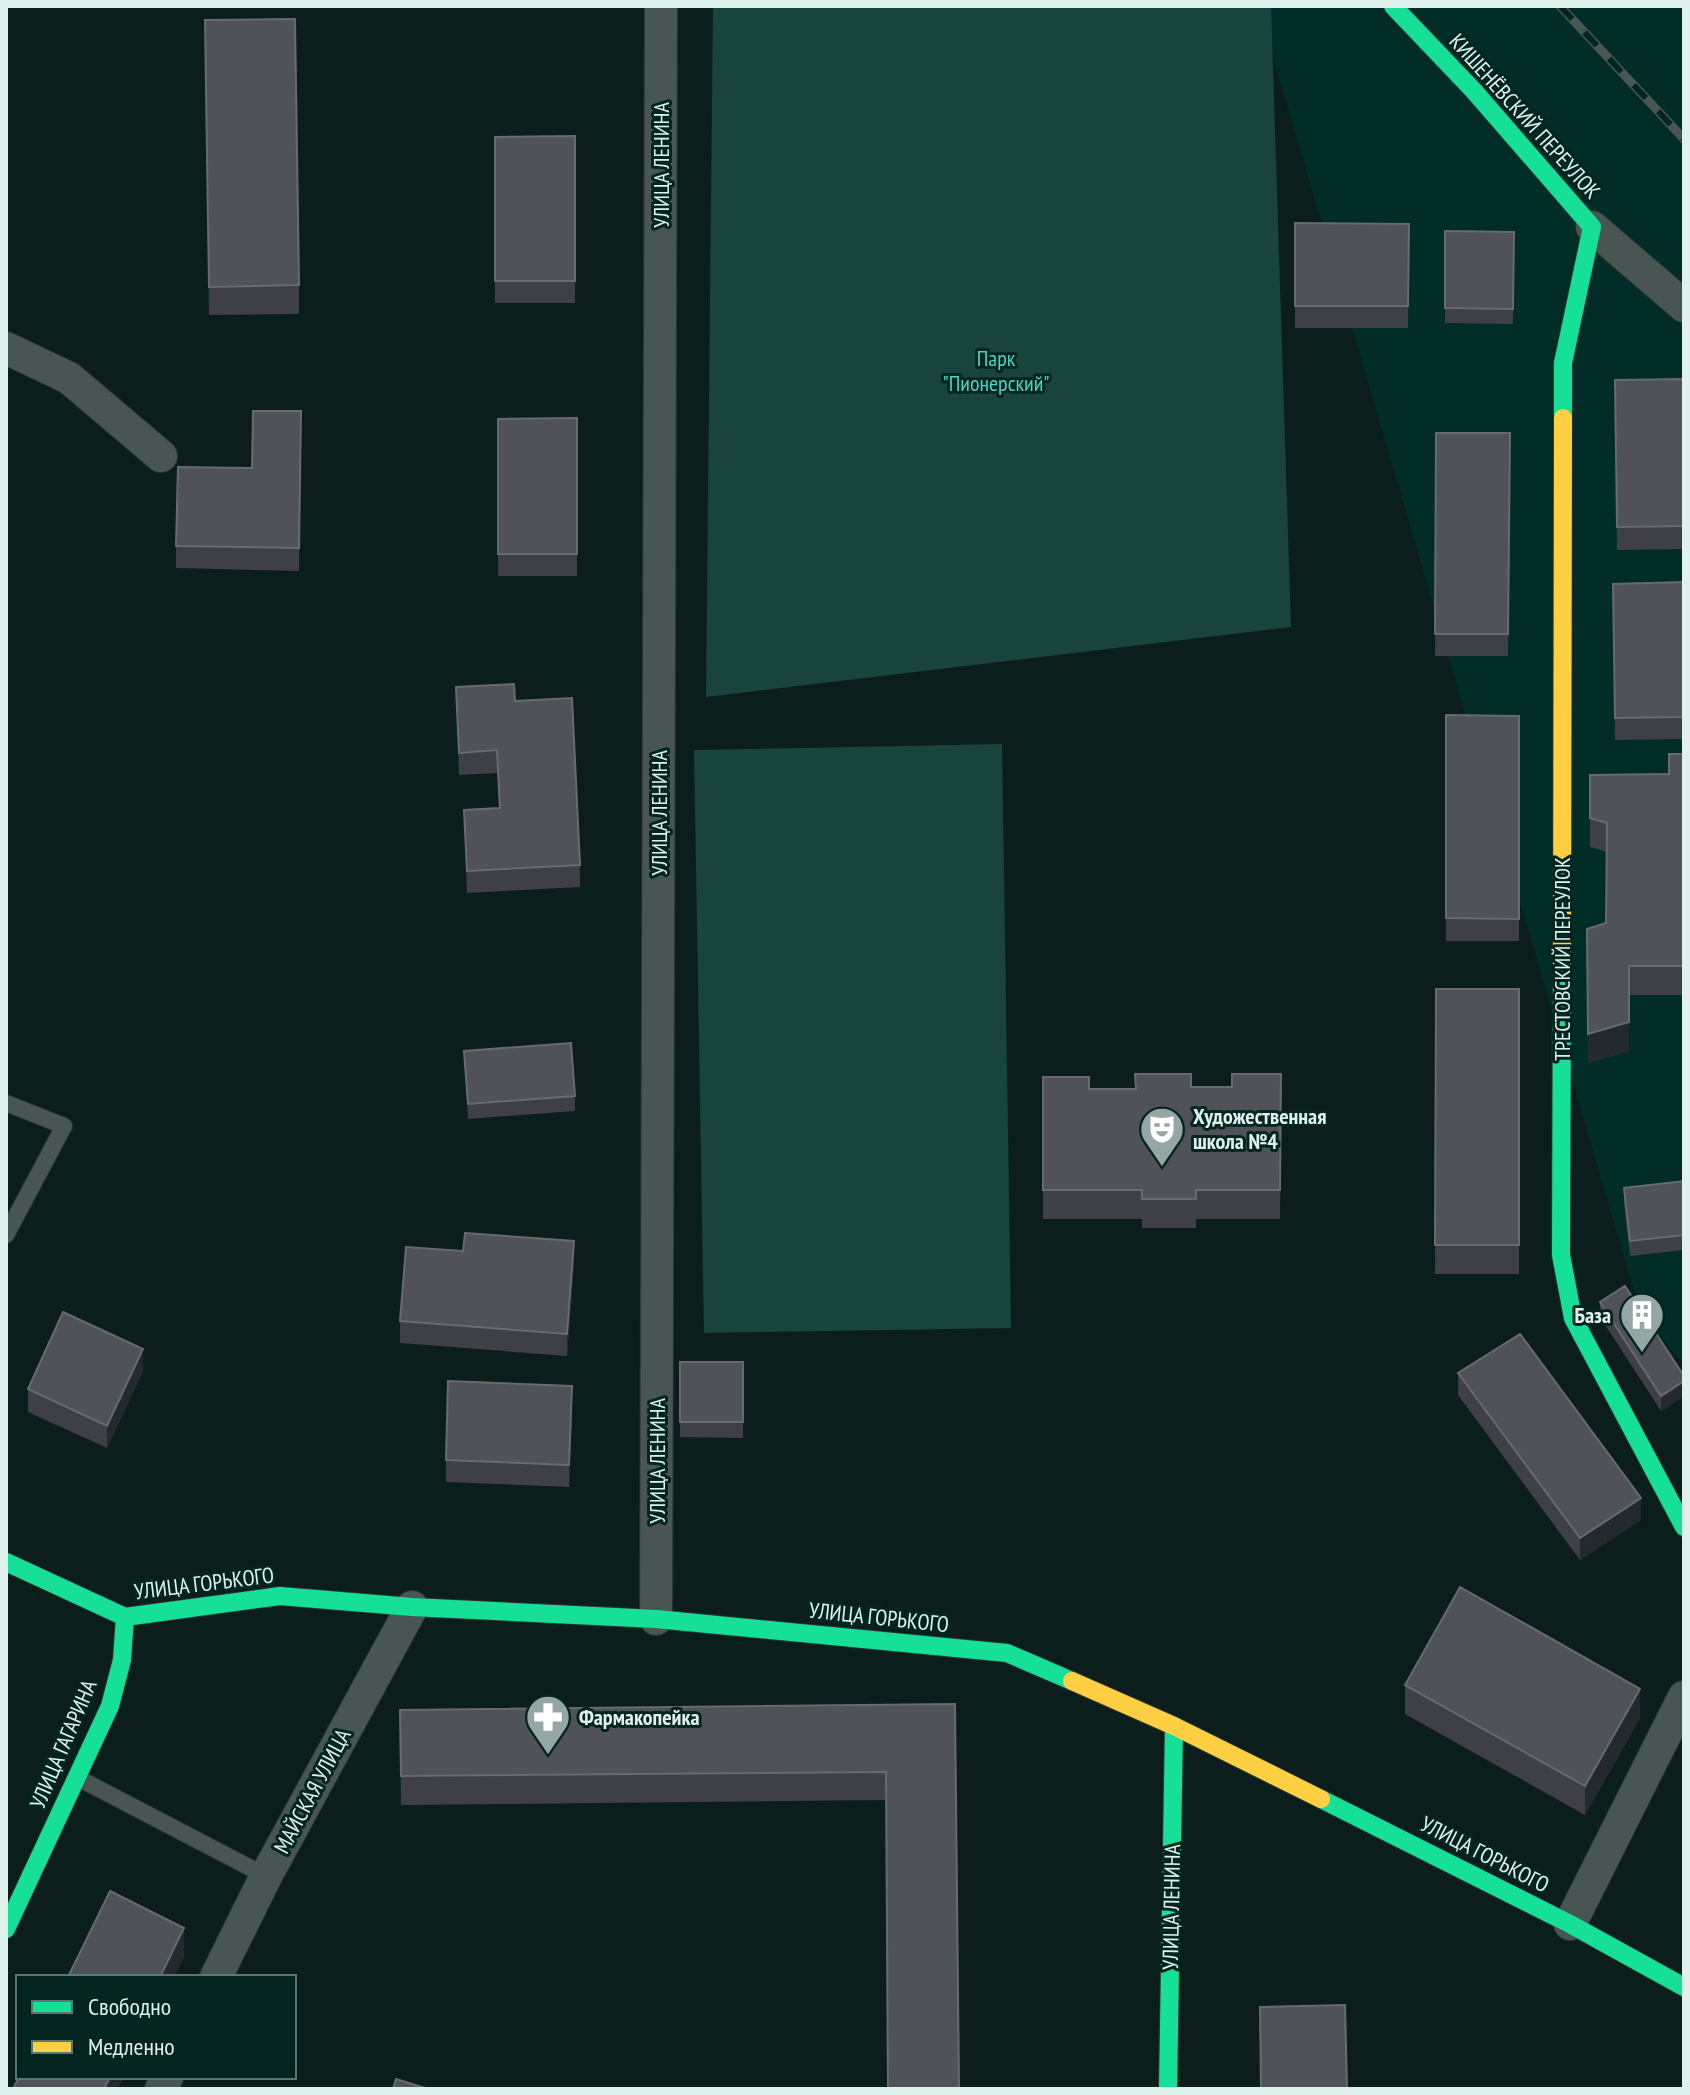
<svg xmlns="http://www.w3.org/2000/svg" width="1690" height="2095" font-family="'PT Sans Narrow',sans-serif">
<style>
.built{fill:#022c27}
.green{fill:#19443e}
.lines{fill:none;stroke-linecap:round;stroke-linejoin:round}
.lane-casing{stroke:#2a3634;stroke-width:18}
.street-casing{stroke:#2a3634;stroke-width:34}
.fast-casing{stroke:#2a3634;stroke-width:20}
.slow-casing{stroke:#2a3634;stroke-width:20}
.lane{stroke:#495553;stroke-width:16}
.street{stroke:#495553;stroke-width:32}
.fast{stroke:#16e098;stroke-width:18}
.slow{stroke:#ffcf43;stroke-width:18}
.rail-casing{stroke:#495654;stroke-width:9}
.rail{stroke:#052520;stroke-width:6;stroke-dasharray:18;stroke-linecap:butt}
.wall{fill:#3e3f47}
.shaded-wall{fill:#232a2e}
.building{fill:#4f5258;stroke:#666b70;stroke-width:2}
.labels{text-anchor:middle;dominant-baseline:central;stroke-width:6;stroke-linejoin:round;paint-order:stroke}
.street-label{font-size:22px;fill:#dff1ed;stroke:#052520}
.park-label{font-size:22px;fill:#43d9c5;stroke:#052520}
.poi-label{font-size:22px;font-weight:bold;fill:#dff1ed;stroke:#052520;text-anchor:start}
</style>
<rect width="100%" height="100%" fill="#0c1e1b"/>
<!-- built -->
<path class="built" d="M1258 6H1684V1364L1641 1315Z"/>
<!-- green -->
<path class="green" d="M713 6H1271L1291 627 706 697Z
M1002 744 1011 1328 704 1333 694 750Z"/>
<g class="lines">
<!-- lane casing -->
<g class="lane-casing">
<path id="lane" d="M6 1103 64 1126 6 1235
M78 1778 266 1876"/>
</g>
<!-- street casing -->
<g class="street-casing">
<path id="street" d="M1592 227 1684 306
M6 348 69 378 161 456
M656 1619 661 6
M1570 1924 1684 1697
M216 1977 266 1876 412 1607
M161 2089 167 2077"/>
</g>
<!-- fast casing -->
<g class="fast-casing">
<path id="fast" d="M1393 6 1474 91 1592 227 1563 363V418
M1562 965 1561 1255 1573 1318 1684 1527
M6 1562 125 1617 122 1660 110 1706 6 1929
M125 1617 280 1596 412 1607 656 1619 1007 1653 1072 1681
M1321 1799 1570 1924 1684 1987
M1168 2089 1174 1726"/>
</g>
<!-- slow casing -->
<g class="slow-casing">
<path id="slow" d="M1562 965 1563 418
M1072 1681 1174 1726 1321 1799"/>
</g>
<!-- lane -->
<use href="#lane" class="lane"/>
<!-- street -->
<use href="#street" class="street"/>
<!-- fast -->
<use href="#fast" class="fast"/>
<!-- slow -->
<use href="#slow" class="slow"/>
<!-- rail casing -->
<g class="rail-casing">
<path id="rail" d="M1560 6 1684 139"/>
</g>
<!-- rail -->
<use href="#rail" class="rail"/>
</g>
<!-- wall -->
<path class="wall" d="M205 49 299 285V314L209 315Z
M575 136V303H495V137Z
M1295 223 1409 224 1408 328H1295Z
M1445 231 1514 232 1513 324 1445 323Z
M1684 379V549L1617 550 1615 380Z
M301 411 299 571 176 568V546L252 468Z
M577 418V576H498V419Z
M1436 433H1510L1508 656H1435Z
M1684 582V739L1615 740 1613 584Z
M456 687 515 701 580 865V887L467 893 464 810 499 808 497 773 459 775Z
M1446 715 1519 716V941H1446Z
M1684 754V995H1629V1051L1588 1063 1587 929 1606 923 1607 852 1590 847V775L1669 774Z
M1436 989H1519V1274H1435Z
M464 1051 575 1096V1111L468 1119Z
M1281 1074 1280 1219H1196V1228H1142V1219H1043V1077L1089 1089H1135L1232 1087Z
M1684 1181V1250L1630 1256 1624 1203V1188Z
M574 1264 567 1356 400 1343V1321Z
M1600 1302 1684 1376V1396L1661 1411 1600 1317Z
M680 1362H743V1438L680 1437Z
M143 1371 107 1448 28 1412V1389Z
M1458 1373 1641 1520 1580 1560 1458 1395Z
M572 1408 569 1487 446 1482V1460Z
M1405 1685 1640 1718 1585 1815 1405 1714Z
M955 1704 886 1800 401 1805 400 1710Z"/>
<!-- shaded-wall -->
<path class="shaded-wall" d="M1629 1022V1051L1588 1063V1034Z
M574 1241V1264L567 1356V1334Z
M143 1349V1371L107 1448V1426Z
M1684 1381V1396L1661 1411V1396Z
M572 1386V1408L569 1487V1465Z
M1641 1498V1520L1580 1560V1538Z
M1640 1689V1718L1585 1815V1786Z
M184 1928V1957L174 1977H160Z
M110 2077H124L118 2089H104Z"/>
<!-- building -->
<path class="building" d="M295 19 299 285 209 287 205 20Z
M575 136V281H495V137Z
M1295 223 1409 224 1408 306H1295Z
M1445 231 1514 232 1513 309 1445 308Z
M1684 379V526L1617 527 1615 380Z
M253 411H301L299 548 176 546 178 467 252 468Z
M577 418V554H498V419Z
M1436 433H1510L1508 634H1435Z
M1684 582V717L1615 718 1613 584Z
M514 684 515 701 572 698 580 865 467 871 464 810 500 808 497 750 459 753 456 687Z
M1446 715 1519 716V919L1446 918Z
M1669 754H1684V966H1629V1022L1588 1034 1587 929 1606 923 1607 823 1590 818V775L1669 774Z
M1436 989H1519V1245H1435Z
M571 1043 575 1096 468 1104 464 1051Z
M1135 1074H1191V1087H1232V1074H1281L1280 1190H1196V1199H1142V1190H1043V1077H1089V1089H1136Z
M1684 1181V1235L1630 1241 1624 1188Z
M465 1233 574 1241 567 1334 400 1321 406 1247 463 1251Z
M1625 1286 1684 1376V1381L1661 1396 1600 1302Z
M63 1312 143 1349 107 1426 28 1389Z
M1520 1334 1641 1498 1580 1538 1458 1373Z
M680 1362H743V1422H680Z
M448 1381 572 1386 569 1465 446 1460Z
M1460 1587 1640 1689 1585 1786 1405 1685Z
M955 1704 959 2089H888L886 1772 401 1776 400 1710Z
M110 1891 184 1928 160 1977H68Z
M1345 2005 1347 2089H1261L1260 2007Z
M19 2077H110L104 2089H13Z
M396 2079 428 2089H393Z"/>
<!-- icons -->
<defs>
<g id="theatre-pin" transform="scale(2.3)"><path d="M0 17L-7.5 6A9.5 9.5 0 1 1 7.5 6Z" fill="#95a7a4" stroke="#052520"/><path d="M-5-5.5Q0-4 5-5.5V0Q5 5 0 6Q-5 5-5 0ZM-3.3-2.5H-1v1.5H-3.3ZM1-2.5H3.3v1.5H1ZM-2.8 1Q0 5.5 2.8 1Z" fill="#fff"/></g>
<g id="building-pin" transform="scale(2.3)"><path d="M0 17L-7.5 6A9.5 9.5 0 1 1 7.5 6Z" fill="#95a7a4" stroke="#052520"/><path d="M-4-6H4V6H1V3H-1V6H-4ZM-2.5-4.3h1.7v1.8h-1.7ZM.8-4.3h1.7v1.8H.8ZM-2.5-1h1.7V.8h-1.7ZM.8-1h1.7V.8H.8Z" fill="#fff"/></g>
<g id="pharmacy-pin" transform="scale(2.3)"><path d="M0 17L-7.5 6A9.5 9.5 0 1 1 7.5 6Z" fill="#95a7a4" stroke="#052520"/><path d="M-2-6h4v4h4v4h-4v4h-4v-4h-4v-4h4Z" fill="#fff"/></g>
</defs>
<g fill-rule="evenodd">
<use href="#theatre-pin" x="1162" y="1129"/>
<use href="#building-pin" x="1642" y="1315"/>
<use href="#pharmacy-pin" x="548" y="1717"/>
</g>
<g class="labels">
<!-- street labels -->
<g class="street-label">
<text transform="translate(1525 116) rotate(48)">КИШЕНЁВСКИЙ ПЕРЕУЛОК</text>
<text transform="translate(661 165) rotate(-90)">УЛИЦА ЛЕНИНА</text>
<text transform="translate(659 813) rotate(-90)">УЛИЦА ЛЕНИНА</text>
<text transform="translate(1562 959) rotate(-90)">ТРЕСТОВСКИЙ ПЕРЕУЛОК</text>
<text transform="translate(657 1461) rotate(-90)">УЛИЦА ЛЕНИНА</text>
<text transform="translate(204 1583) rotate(-7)">УЛИЦА ГОРЬКОГО</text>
<text transform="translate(879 1617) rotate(6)">УЛИЦА ГОРЬКОГО</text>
<text transform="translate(63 1744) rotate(-67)">УЛИЦА ГАГАРИНА</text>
<text transform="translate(312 1791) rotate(-62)">МАЙСКАЯ УЛИЦА</text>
<text transform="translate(1485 1854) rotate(27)">УЛИЦА ГОРЬКОГО</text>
<text transform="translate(1171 1907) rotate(-89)">УЛИЦА ЛЕНИНА</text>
</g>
<!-- park labels -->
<g class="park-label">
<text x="996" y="358">Парк<tspan x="996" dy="25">"Пионерский"</tspan></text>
</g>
<!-- poi labels -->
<g class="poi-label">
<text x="1193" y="1116">Художественная<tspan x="1193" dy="25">школа №4</tspan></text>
<text x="1611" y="1315" text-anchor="end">База</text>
<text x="579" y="1717">Фармакопейка</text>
</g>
</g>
<!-- border -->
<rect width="1690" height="2095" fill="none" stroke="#dff1ed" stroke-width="16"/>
<!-- legend -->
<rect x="16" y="1975" width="280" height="104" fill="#052520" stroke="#5c7772" stroke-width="2"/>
<rect x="32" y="2001" width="40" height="12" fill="#16e098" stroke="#5c7772" stroke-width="2"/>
<text x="88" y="2015" font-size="24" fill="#dff1ed">Свободно</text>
<rect x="32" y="2041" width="40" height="12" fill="#ffcf43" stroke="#5c7772" stroke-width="2"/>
<text x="88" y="2055" font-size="24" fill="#dff1ed">Медленно</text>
</svg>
